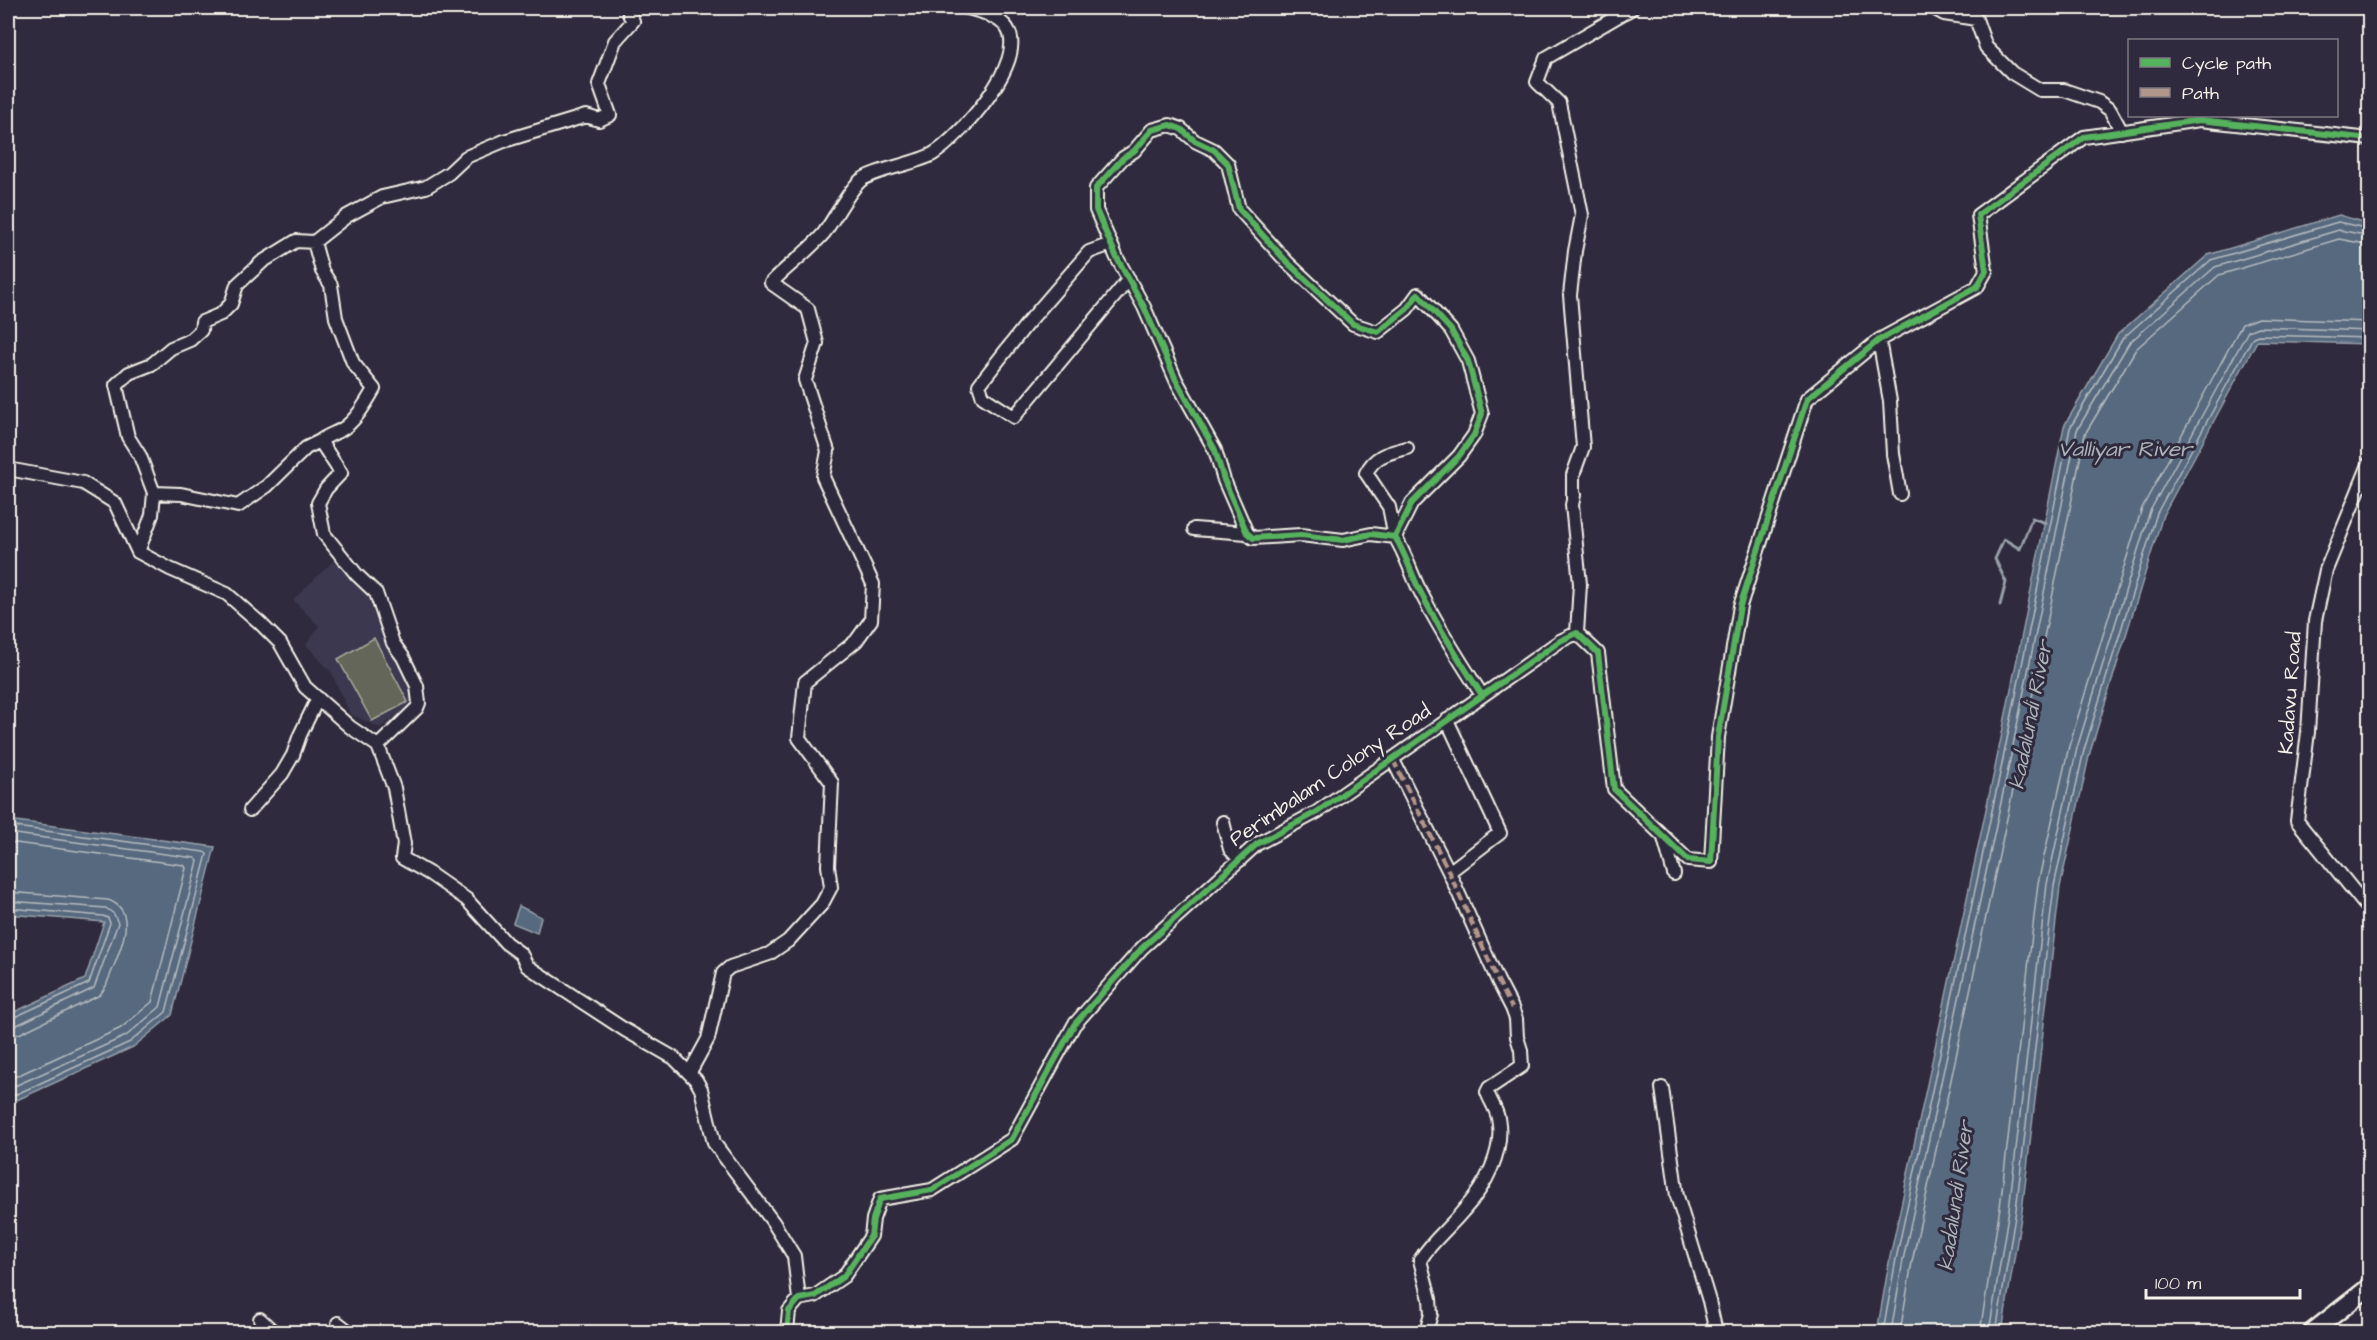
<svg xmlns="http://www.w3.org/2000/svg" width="2377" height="1340" font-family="'Architects Daughter',sans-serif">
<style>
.built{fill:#3b394f}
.green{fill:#636658;stroke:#acaca0;stroke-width:1.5}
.water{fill:#57697f;stroke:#969fa9;stroke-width:1.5}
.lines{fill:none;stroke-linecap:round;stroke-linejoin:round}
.shore{stroke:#b5bbbe;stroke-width:1.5}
.stream{stroke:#969fa9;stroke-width:3}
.street-casing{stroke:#f4f1e8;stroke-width:16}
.secondary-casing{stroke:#f4f1e8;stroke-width:21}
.street{stroke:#2f2a3d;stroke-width:12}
.secondary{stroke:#2f2a3d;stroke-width:16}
.quiet{stroke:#b2968c;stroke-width:4.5;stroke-dasharray:9 4.5;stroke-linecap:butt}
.cycleway-casing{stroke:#2f2a3d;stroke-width:10}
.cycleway{stroke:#56b35d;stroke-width:6}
.labels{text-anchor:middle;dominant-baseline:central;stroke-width:6;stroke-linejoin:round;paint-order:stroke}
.street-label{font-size:21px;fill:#f4f1e8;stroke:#2f2a3d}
.water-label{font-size:22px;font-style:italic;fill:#adb4b9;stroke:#2f2a3d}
</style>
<rect width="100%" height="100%" fill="#2f2a3d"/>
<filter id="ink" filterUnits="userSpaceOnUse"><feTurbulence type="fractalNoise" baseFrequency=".0167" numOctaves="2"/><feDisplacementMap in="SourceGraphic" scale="12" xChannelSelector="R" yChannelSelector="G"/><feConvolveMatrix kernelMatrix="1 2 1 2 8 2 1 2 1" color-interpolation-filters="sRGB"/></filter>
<g filter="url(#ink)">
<!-- built -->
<path class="built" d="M337 557 376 599 395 654 416 701 380 728 350 714 331 672 306 645 319 626 293 600Z"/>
<!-- green -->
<path class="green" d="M374 638 408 702 372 721 338 659Z"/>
<!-- water -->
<path class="water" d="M2339 215 2369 224V344L2257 341 2163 515 2090 752 2060 887 2022 1211 2002 1332H1877L1890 1257 1996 763 2064 426 2118 334 2208 255Z
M8 820 215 847 172 1015 133 1047 8 1104V1015L85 979 104 922 8 914Z
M519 906 541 917 537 933 513 923Z"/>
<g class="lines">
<!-- shore -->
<path class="shore" d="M8 826 204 852 207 854 166 1012 130 1042 8 1098
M8 833 195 858 198 861 160 1007 126 1036 8 1089
M8 842 184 865 186 868 152 1002 121 1028 8 1080
M8 892 108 900C144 912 114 962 106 986L100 995 19 1034 8 1037
M8 901 106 908 114 914 118 923 94 988 15 1026 8 1028
M8 908 103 916 108 918 110 923 89 983 8 1020
M1883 1332 1896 1259 2002 764 2070 428 2123 338 2211 260 2338 222 2370 229
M1891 1332 1903 1260 2009 765 2077 430 2129 343 2215 267 2339 230 2370 236
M1900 1332 1912 1262 2018 767 2085 434 2136 349 2219 275 2339 239 2370 245
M1980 1332 2000 1207 2038 883 2069 746 2142 508 2242 324 2258 318 2370 322
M1989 1332 2009 1209 2047 884 2077 748 2150 511 2248 331 2258 327 2370 331
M1996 1332 2016 1210 2054 886 2084 750 2157 513 2253 337 2258 335 2370 338"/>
<!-- stream -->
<path class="stream" d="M2000 605 2006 582 1995 559 2004 539 2020 549 2032 518 2046 523"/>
<!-- street casing -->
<g class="street-casing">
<path id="street" d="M1933 8 1944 14 1976 19 1986 47 2012 73 2040 90H2064L2099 102 2110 110 2122 132
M314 242 322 271 331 285 336 318 353 363 374 389C366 403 355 422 341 430 333 434 326 436 320 441L341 473 326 489 318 503 324 534 357 575 376 593 393 643 403 657 417 686 419 703 417 708 378 746
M314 242 347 216 382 197 426 187 449 173 466 157 504 141 586 116 599 120 610 115 599 84 615 41 633 21 629 14 630 8
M1111 244 1089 252 1026 325 979 385 983 397 1014 417 1129 279
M1879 340 1890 401 1893 454 1900 494
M2370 462 2326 570 2315 621 2308 732 2297 821 2370 911
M8 469 83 483 115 503 138 552 170 569 227 594 260 623 280 643 305 687 350 727 378 746 394 788 404 844 402 858 430 874 466 899 506 943 521 954 527 966 625 1030 674 1058 696 1080 701 1089 714 1143 773 1222 794 1256 799 1299
M154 493 181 494 238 506 267 486 306 448 320 441
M1574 495 1572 505 1580 584 1577 633
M1573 501V475L1583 447 1570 295 1575 251 1582 215 1559 103 1537 82 1546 58 1632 8
M1194 529 1247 533
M1395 537 1412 503 1459 456 1474 435 1482 414 1468 361 1451 330 1418 294 1407 309 1378 332 1353 324 1287 262 1239 209 1228 164 1214 150 1195 141 1181 129 1170 125 1152 130 1134 151 1123 158 1096 188V210L1117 258 1144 307 1176 380 1215 450 1224 480 1247 533 1253 538 1301 535 1343 540 1371 534 1395 537C1405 553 1410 570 1418 587 1437 625 1459 660 1482 695
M1395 537 1389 507 1366 473C1375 455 1388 453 1407 448
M138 552 152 515 154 493 140 456 128 437 116 385 129 373 152 364 171 348 190 340 201 330 202 322 221 314 231 304 237 285 262 262 296 241 314 242
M1447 720 1500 833 1449 872
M1393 760 1449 872 1498 981 1512 1008 1516 1019 1517 1037 1521 1050 1522 1066 1489 1088 1487 1092C1490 1101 1496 1108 1498 1118 1505 1151 1485 1187 1463 1211 1449 1228 1432 1241 1420 1260L1430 1299 1431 1314 1426 1332
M250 810 282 774 293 755 300 735 318 698
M1223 822 1230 849 1240 860
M1664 838 1674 874
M690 1072 708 1039 723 973 730 967 769 954 788 941 822 904 831 887 828 866 832 783 799 738 805 682 856 641 871 620 873 584 823 477 828 451 805 380 817 343 808 309 771 283C787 266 809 251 824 233 835 218 847 193 860 181 872 170 916 164 933 154 959 138 1029 61 1007 28 999 17 980 11 967 8
M1662 1088 1677 1196 1709 1301 1716 1332
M260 1319 274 1332
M338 1323 347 1330 346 1332
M787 1332 789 1311 799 1299 815 1296 844 1276 871 1236 873 1219 880 1199 932 1190 1012 1139 1074 1025 1142 948 1257 844 1317 812 1560 641 1577 633 1598 653 1614 789 1688 860 1711 862 1718 737 1740 606 1807 399 1879 340 1977 287 1986 271 1978 215 2084 137 2200 120 2370 139"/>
</g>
<!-- secondary casing -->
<g class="secondary-casing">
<path id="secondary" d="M2312 1332 2368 1288 2370 1284"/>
</g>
<!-- street -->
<use href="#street" class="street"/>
<!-- secondary -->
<use href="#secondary" class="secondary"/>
<!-- quiet -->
<path class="quiet" d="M1393 760 1449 872 1498 981 1512 1008"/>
<!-- cycleway casing -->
<g class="cycleway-casing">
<path id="cycleway" d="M1395 537 1412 503 1459 456 1474 435 1482 414 1468 361 1451 330 1418 294 1407 309 1378 332 1353 324 1287 262 1239 209 1228 164 1214 150 1195 141 1181 129 1170 125 1152 130 1134 151 1123 158 1096 188V210L1117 258 1144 307 1176 380 1215 450 1224 480 1247 533 1253 538 1301 535 1343 540 1371 534 1395 537C1405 553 1410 570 1418 587 1437 625 1459 660 1482 695
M787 1332 789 1311 799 1299 815 1296 844 1276 871 1236 873 1219 880 1199 932 1190 1012 1139 1074 1025 1142 948 1257 844 1317 812 1560 641 1577 633 1598 653 1614 789 1688 860 1711 862 1718 737 1740 606 1807 399 1879 340 1977 287 1986 271 1978 215 2084 137 2200 120 2370 139"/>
</g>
<!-- cycleway -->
<use href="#cycleway" class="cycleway"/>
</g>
</g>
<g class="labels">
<!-- street labels -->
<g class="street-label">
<text transform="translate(2290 693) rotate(-86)">Kadavu Road</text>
<text transform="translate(1330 775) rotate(-34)">Perimbalam Colony Road</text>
</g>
<!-- water labels -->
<g class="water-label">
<text x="2125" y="449">Valliyar River</text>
<text transform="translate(2031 715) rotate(-79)">kadalundi River</text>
<text transform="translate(1956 1196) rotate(-82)">kadalundi River</text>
</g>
</g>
<!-- margin -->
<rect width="2377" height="1340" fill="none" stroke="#2f2a3d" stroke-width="30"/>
<rect x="15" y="15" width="2347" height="1310" fill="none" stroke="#f4f1e8" stroke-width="2" filter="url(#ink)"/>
<!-- legend -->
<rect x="2128" y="39" width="210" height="78" fill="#2f2a3d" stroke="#7e7a81" stroke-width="1.5"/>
<rect x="2140" y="58" width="30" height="9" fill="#56b35d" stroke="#7e7a81" stroke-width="1.5"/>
<text x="2182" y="69" font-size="18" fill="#f4f1e8">Cycle path</text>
<rect x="2140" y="88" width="30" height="9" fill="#b2968c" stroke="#7e7a81" stroke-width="1.5"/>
<text x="2182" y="99" font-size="18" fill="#f4f1e8">Path</text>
<!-- scale -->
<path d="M2146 1289v9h154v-9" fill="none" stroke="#f4f1e8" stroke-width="3"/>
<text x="2155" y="1289" font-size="18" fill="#f4f1e8" stroke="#2f2a3d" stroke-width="4.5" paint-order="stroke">100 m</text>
</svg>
